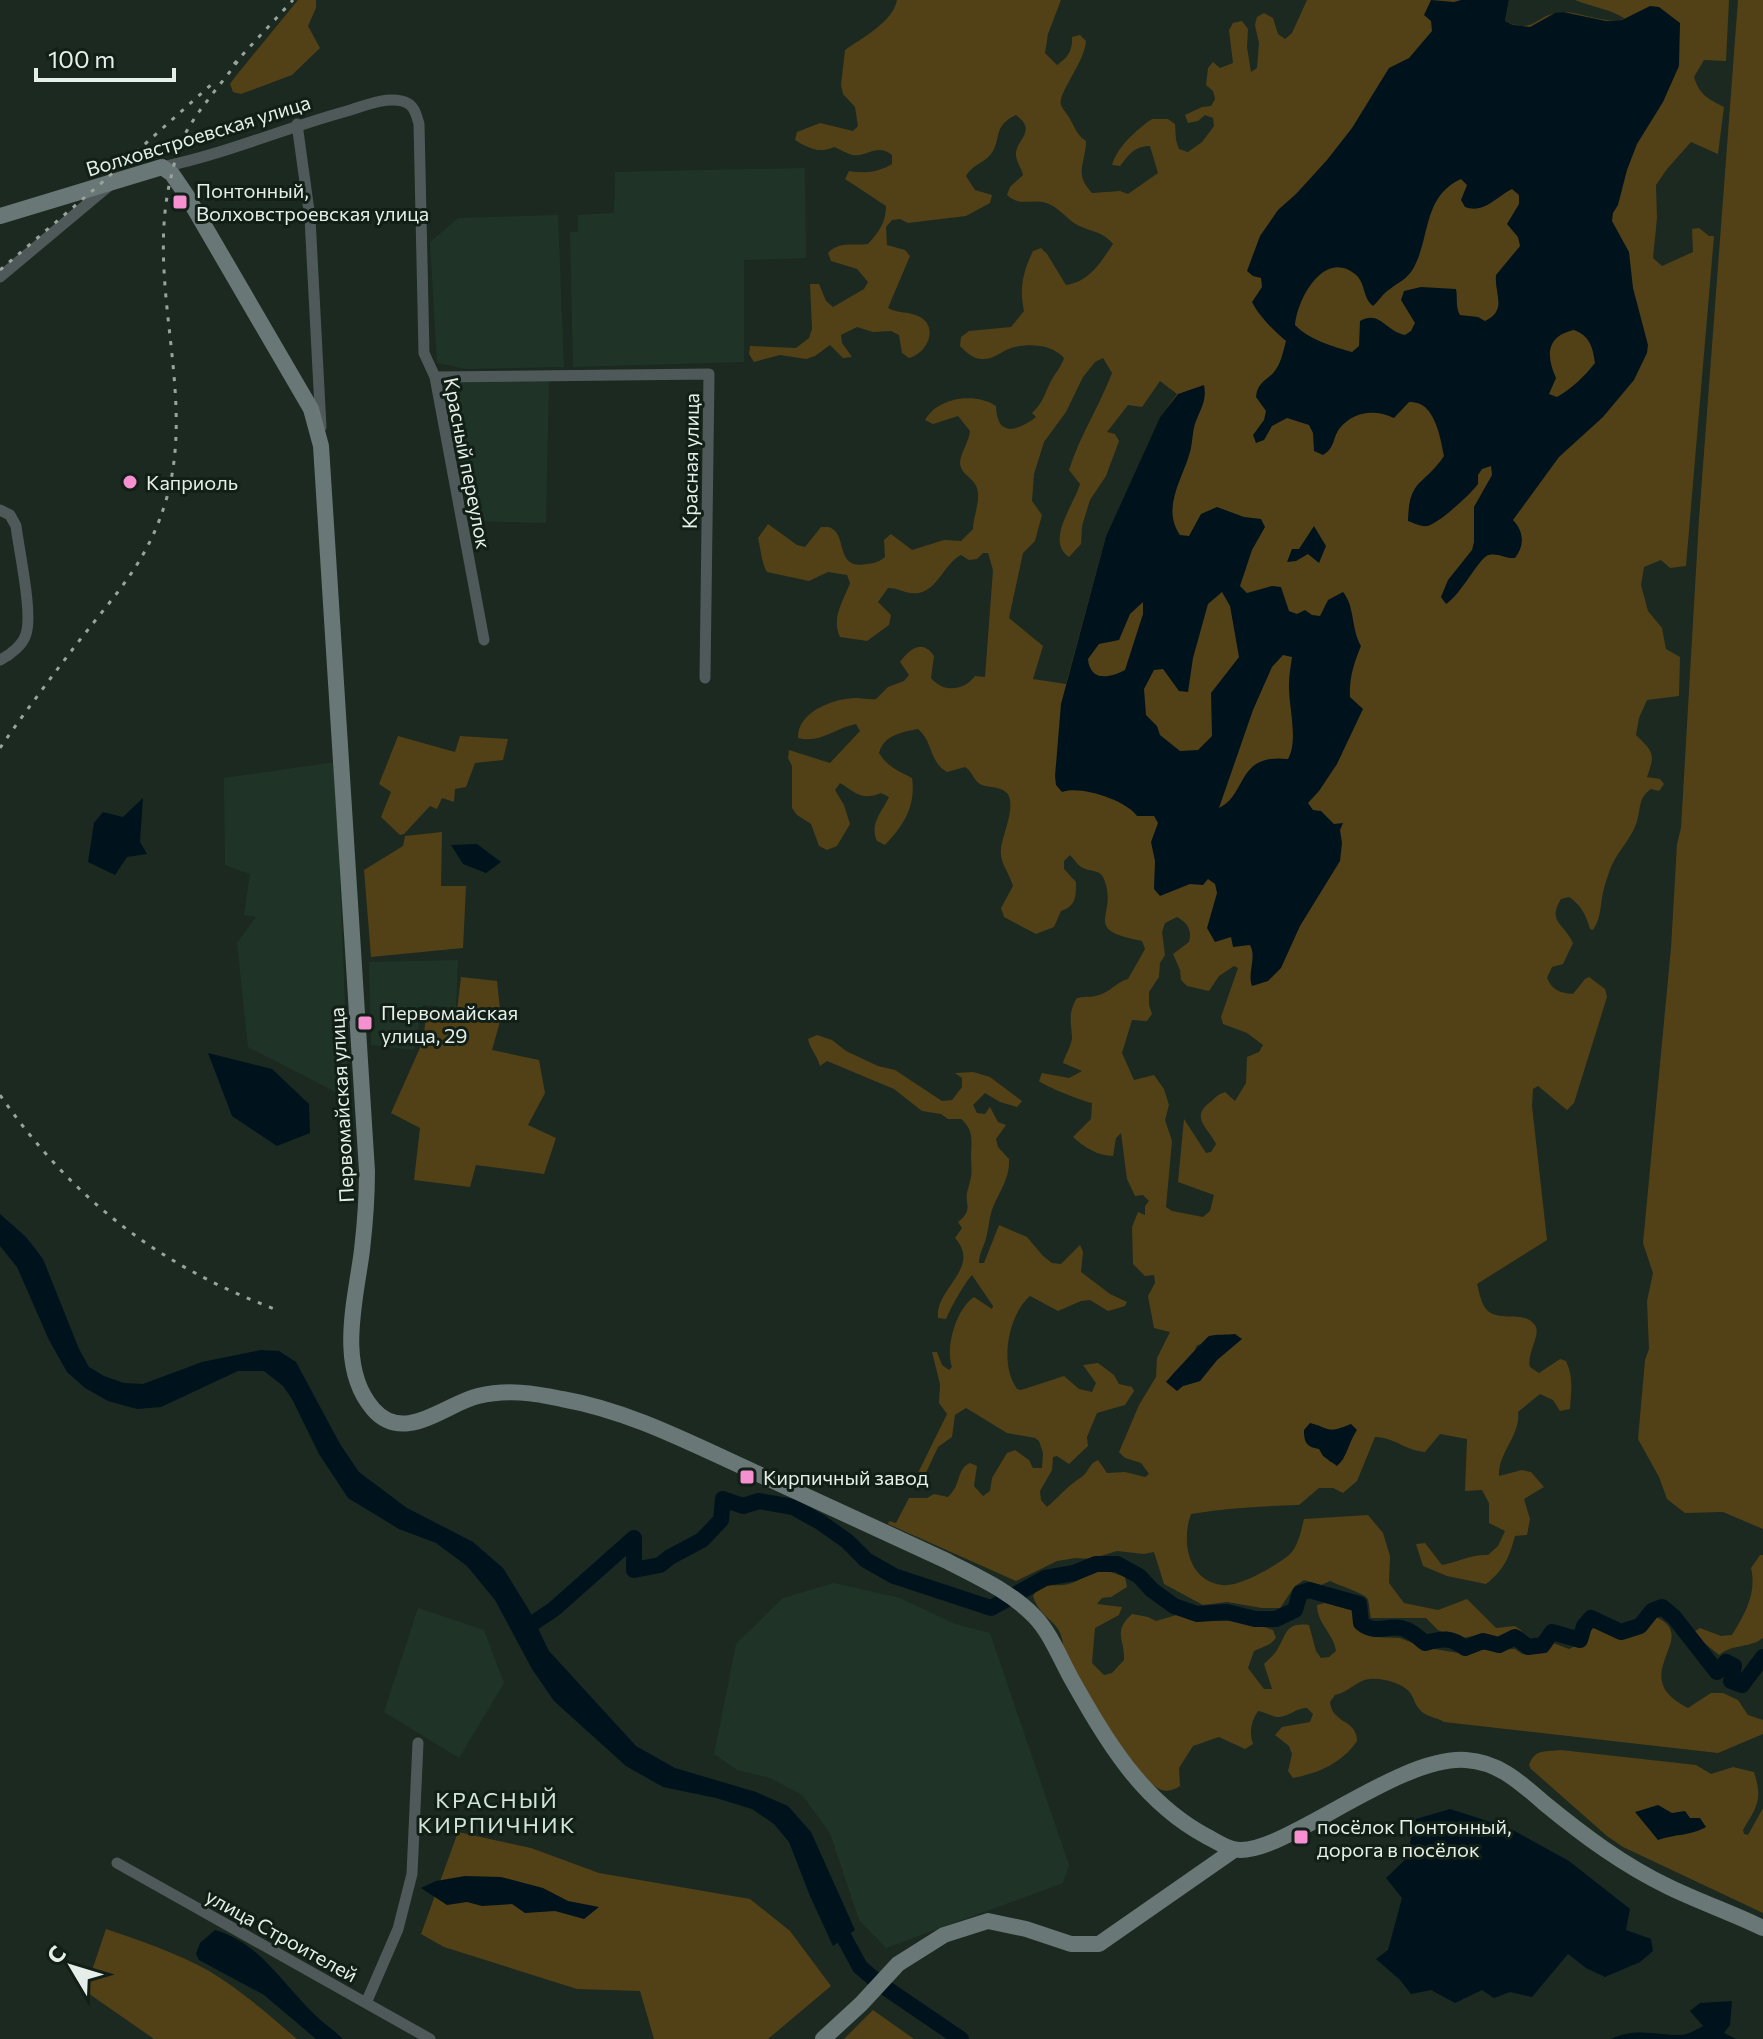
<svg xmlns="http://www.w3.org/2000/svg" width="1763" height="2039" font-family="Commissioner,sans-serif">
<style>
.built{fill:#1f3427}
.green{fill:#524116;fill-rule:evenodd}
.water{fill:#00131c;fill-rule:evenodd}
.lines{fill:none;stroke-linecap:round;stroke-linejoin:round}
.river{stroke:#00131c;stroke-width:16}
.street{stroke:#505959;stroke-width:11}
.secondary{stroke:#697776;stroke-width:16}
.rail{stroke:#99a49d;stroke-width:3;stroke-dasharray:4 8;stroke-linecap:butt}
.poi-dot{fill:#f690d0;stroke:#111f17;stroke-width:3}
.labels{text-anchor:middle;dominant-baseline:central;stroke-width:6;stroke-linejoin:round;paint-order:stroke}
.street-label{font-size:20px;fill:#e5eee8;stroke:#111f17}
.poi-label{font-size:20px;fill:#e5eee8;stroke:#111f17;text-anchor:start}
.neighbourhood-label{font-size:22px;letter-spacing:2px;fill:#d2e4d8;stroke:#111f17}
</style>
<rect width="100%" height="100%" fill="#1b2920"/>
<!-- built -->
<path class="built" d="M805 168 806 258 744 260V362L573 367 570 232H578V215L614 213 615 172Z
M558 215 564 367 466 369 437 363 430 242 458 218Z
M549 380 546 523 471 521 442 381Z
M335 762 349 1099 248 1047 237 943 256 917 244 915 250 874 225 865 224 778Z
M458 960 456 1008 423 1005 414 1050 371 1045 369 962Z
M834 1583 900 1598 955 1624 990 1633 1069 1865 1063 1883 886 1948 859 1920 830 1833 802 1795 770 1778 737 1770 714 1754 736 1644 783 1598Z
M418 1608 484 1630 504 1683 459 1758 384 1712Z"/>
<!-- green -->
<path class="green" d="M298 0H316V8L308 26 320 48 292 75 241 94 233 92 230 84 235 77Z
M897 0H1061L1048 34 1045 53 1057 65C1067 58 1073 51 1072 37L1080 35 1086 41C1085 62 1057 94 1061 105 1063 110 1069 116 1071 121 1076 130 1078 136 1086 141 1086 163 1073 173 1092 193L1120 191 1128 194 1158 173 1150 146C1134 146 1129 155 1120 166L1112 165C1118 146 1136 130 1152 119H1168L1175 124 1176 140 1179 149 1188 152 1202 142 1214 126 1213 118 1205 115 1198 121 1188 123 1185 115 1202 107 1211 106 1215 99 1213 91 1206 85 1208 68 1213 62 1220 68 1233 63 1229 30 1233 23 1242 21 1248 29 1247 47 1251 72 1257 68 1259 43 1255 25 1257 17 1264 13 1273 18 1278 34 1285 39 1292 33 1307 0H1509L1505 21C1533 35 1535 16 1557 13 1578 9 1600 25 1625 19 1611 9 1592 7 1575 0H1729L1726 61 1704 60 1694 77C1699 94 1708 99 1724 107L1718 154 1691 142 1667 169 1656 185 1657 218 1653 258 1662 266 1693 252 1692 229 1699 228 1709 236H1714L1686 566 1670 568 1661 560 1644 567 1641 585 1648 611 1662 628 1666 649 1680 657 1679 696 1647 700 1639 718 1636 735C1653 752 1656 753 1647 777L1660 779 1664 784 1659 791 1651 789C1638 798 1641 808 1637 821 1633 835 1622 847 1615 859 1610 867 1607 879 1604 888 1600 903 1602 917 1593 930L1590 929C1586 915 1581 905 1569 897L1561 899C1547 922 1564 923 1573 943L1563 964 1552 967 1547 978C1552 990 1560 993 1573 994L1585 979 1589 977 1605 989 1607 997 1574 1103 1567 1110 1538 1086 1533 1089 1532 1106 1547 1240 1477 1284C1479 1291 1481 1303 1486 1309 1498 1323 1523 1310 1534 1324 1543 1333 1526 1353 1530 1367L1539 1373 1560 1359 1566 1361C1574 1379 1571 1390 1570 1409L1560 1411 1553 1400 1540 1394 1518 1412C1521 1435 1498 1452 1499 1476L1522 1470 1531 1472 1544 1487 1524 1499 1530 1519 1527 1535 1515 1536C1509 1558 1504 1570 1486 1584L1447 1576 1423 1566 1416 1544 1425 1543 1442 1565C1458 1562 1471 1554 1488 1555L1498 1546 1505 1531 1489 1523V1503L1482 1490 1465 1491 1467 1439 1440 1434 1425 1452C1404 1450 1396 1438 1375 1437L1357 1481 1343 1493 1333 1488H1319L1299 1505C1262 1506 1227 1508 1191 1514 1181 1541 1188 1581 1222 1585 1238 1588 1278 1565 1290 1554 1299 1545 1301 1530 1304 1519L1368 1515 1383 1533 1390 1556 1389 1583 1404 1603 1438 1610 1467 1599 1496 1628 1515 1626 1522 1631 1512 1632 1497 1639 1481 1634 1459 1639 1438 1630 1426 1618H1371C1369 1612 1370 1603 1367 1598 1363 1593 1338 1585 1330 1581L1321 1585 1304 1580 1295 1586 1280 1608H1262L1227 1602 1203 1605 1164 1584 1154 1552 1144 1554 1117 1551 1091 1559 1076 1558 1057 1561 1016 1581 888 1524 889 1521 896 1523 909 1498H927L934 1494 948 1497C962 1484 956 1469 970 1463L977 1466 974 1486 983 1496 990 1491 992 1478 1007 1453 1015 1450 1029 1460 1033 1468H1042L1043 1453 1039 1441 1035 1438 1007 1433 966 1408 955 1415 952 1437 938 1447 924 1477 917 1475 947 1414 939 1403 940 1384 932 1352H937L942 1365 949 1370 952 1367C945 1348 956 1309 974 1297L992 1309 993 1306 972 1275C964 1284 951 1307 946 1319L938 1318C935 1288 982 1268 955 1238L962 1228 958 1222C975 1209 963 1204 968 1189 972 1174 972 1173 971 1159 971 1142 975 1131 961 1119H948L941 1114 922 1111 894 1089 827 1061 820 1066C817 1055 810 1049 808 1039L817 1035 832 1040 846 1051 878 1066 895 1070 942 1101 952 1100 962 1087V1078L955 1073 973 1072 990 1077 1022 1101 1017 1107 1000 1102 985 1093 973 1105 977 1113 985 1114 990 1107 998 1122 1006 1125 996 1139 998 1147 1009 1159C1010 1178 1000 1190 993 1207 989 1217 989 1228 986 1238 984 1247 979 1253 979 1263H984L999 1225 1027 1237 1043 1256 1052 1263 1061 1264 1080 1245 1083 1252 1081 1272 1110 1294 1127 1302 1125 1306 1108 1311 1090 1300 1081 1301 1058 1311 1030 1296C1008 1315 999 1364 1017 1389L1021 1390 1064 1376 1079 1389 1092 1392 1096 1383 1083 1365 1098 1363 1114 1375 1119 1384 1132 1387 1134 1391 1125 1405 1097 1413 1087 1437 1088 1446 1069 1464 1057 1456 1053 1457 1052 1470 1040 1491 1041 1500 1047 1507C1060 1496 1065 1488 1080 1478 1089 1473 1088 1464 1098 1460L1107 1473 1125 1472 1145 1477 1149 1474 1141 1463 1125 1458 1119 1452 1139 1405 1156 1377 1157 1358 1170 1332 1154 1328 1148 1296 1155 1283 1154 1275 1145 1276 1133 1264 1132 1227 1138 1212 1145 1215V1206L1149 1201 1143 1195 1135 1196 1127 1179 1121 1133 1116 1138 1113 1156C1098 1156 1084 1147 1073 1137L1091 1119 1092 1103C1085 1102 1044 1086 1039 1081L1042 1073 1069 1078 1082 1071 1063 1063C1065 1055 1072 1045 1072 1037 1071 1022 1068 1012 1077 998 1086 996 1095 998 1104 993 1113 989 1117 982 1128 979L1145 949 1142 941C1079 929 1119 917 1104 879 1100 869 1091 872 1083 868 1078 866 1074 859 1070 855L1064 861V869L1076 882C1076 897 1076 906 1061 911L1054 927 1036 934 1004 917 1001 908 1013 886C1010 874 999 862 1001 849 1002 836 1017 805 1007 793 1000 786 990 788 982 785 973 781 973 772 965 767L947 772C929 762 933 741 918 729 902 732 884 735 879 753 888 767 898 771 912 778 916 806 904 825 885 845L877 841C869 824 882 812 889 797L881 793C862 801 856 793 840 783L835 790 844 805 850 824 837 846 827 850 819 846 811 824 797 815 792 808V766L788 758 789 750 830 763 860 731 856 724C835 728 820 744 798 738 797 712 834 698 856 698 863 698 869 700 876 699L888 687 904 681 909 675 900 662C910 648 923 639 934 656L931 678C943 693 964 691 975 676L985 677 993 570 988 553H983L977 559 969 560 961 555C944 564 938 589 919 593 907 595 900 588 888 588L878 602 891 615 889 625 867 641 840 637C831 618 843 602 850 583L847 575 828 572 809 581 767 572C761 562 761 549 758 538L768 524 797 545 805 547 821 527C826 527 830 526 834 530 846 540 837 570 867 564 875 563 879 562 885 557L884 540 891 534 912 550 944 540 961 541 973 529C973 515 983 497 975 484 970 476 960 473 960 462 961 452 969 442 970 431L958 416 933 424 925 420C938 397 975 392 996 406 997 438 1018 431 1036 417L1032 413C1043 403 1044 395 1050 383 1054 374 1061 368 1064 358 1052 344 1028 343 1011 348 1000 352 993 360 981 359 972 358 966 352 960 346L961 337 969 331 1011 327 1024 311C1019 288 1023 272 1033 251L1041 248 1047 254 1066 285C1089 282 1101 262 1113 244 1102 230 1088 232 1074 223 1066 217 1058 208 1049 204 1034 197 1020 208 1007 195L1010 187 1023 175C1022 169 1017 163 1016 156 1014 140 1039 132 1016 115 992 126 1002 139 991 154 984 163 972 165 966 176L975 190 992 195 990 203 966 216 908 223 900 219 892 220 886 227 887 245 905 250 910 256 888 308C898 314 910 311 920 317 939 328 927 353 909 358L902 353 899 335 891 331 873 332 857 327 841 335 842 343 852 357 843 358 830 345 815 356 806 359 780 355 754 362 749 354 750 346 796 348 809 338 812 329 810 284H819L826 301 833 307 864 289 868 282 857 269 831 261 828 253C839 241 853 246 868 244 879 232 886 222 886 206L845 179 849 171C865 174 879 172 892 164V155C876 143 869 157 853 155 847 154 840 149 834 147 819 154 808 148 795 140L797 132 820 123 853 131 858 126 855 107 843 94 841 85 845 50C862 38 893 22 897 0ZM1103 358 1112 373C1099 407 1080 435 1069 470L1080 484C1074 505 1045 541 1069 557L1081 544 1082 526 1090 500 1106 476 1119 441 1115 434 1107 432 1128 405 1142 407 1160 381 1177 394 1160 417 1106 536 1066 684 1033 679 1043 646 1009 618 1023 553 1035 541 1042 515 1032 501 1034 474 1044 442 1066 412 1083 377 1095 362ZM1177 917C1188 923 1192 930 1189 942L1173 954 1180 970 1181 980 1187 986 1209 991 1219 976 1234 966 1238 968 1221 1017 1223 1024 1247 1033 1263 1045 1259 1052 1247 1057 1246 1083 1235 1101 1225 1092C1216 1095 1216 1098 1209 1103 1190 1118 1209 1129 1216 1144L1211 1152 1206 1153 1184 1119 1178 1182 1214 1195 1210 1211 1203 1217 1172 1211 1166 1207 1172 1141 1165 1120 1169 1105 1164 1089 1154 1075 1134 1080 1122 1053 1132 1020 1147 1021 1152 1014 1149 1005V992L1159 977 1160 963 1165 955 1162 932 1165 923ZM1242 1338 1217 1360 1200 1381 1183 1386 1172 1375 1192 1357 1197 1345ZM1351 1424 1343 1460 1330 1462 1319 1449 1318 1425C1330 1434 1338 1429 1351 1424Z
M1738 0H1763V1529L1723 1512 1685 1513 1667 1499 1659 1477 1638 1439 1645 1360 1649 1349 1647 1301 1653 1273 1643 1243 1671 948 1677 844 1681 828 1699 519Z
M398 736 455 752 460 736 508 739 503 760 475 763 466 787 455 789 454 802 442 798 437 809 430 806 404 834 400 835 381 817 391 792 379 784Z
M442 832 441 886H466L463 948 371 957 364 870 403 846 405 836Z
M461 977 497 981 501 1018 492 1050 539 1060 545 1093 528 1125 556 1138 544 1174 476 1165 470 1187 414 1180 420 1128 391 1113 423 1041 427 1009 457 1011Z
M1760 1555H1763V1638C1748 1649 1734 1643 1719 1655L1692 1633 1700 1628 1721 1636 1732 1635C1745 1614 1757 1593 1751 1568Z
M1102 1569 1125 1577 1127 1587 1111 1597 1102 1598 1097 1604 1122 1607 1119 1615 1095 1628 1092 1663 1104 1675 1112 1673 1124 1660C1125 1639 1112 1632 1132 1614L1148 1617 1156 1621 1180 1614 1214 1621H1249L1273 1630 1276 1638 1270 1644 1254 1651 1248 1668 1264 1689H1272L1264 1664C1268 1660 1274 1655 1277 1650 1287 1634 1285 1622 1309 1625L1316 1651 1321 1658 1329 1657 1336 1651C1334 1634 1317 1624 1317 1605L1325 1603 1354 1611V1620L1359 1627 1374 1637 1400 1638 1423 1647 1464 1654 1480 1650 1515 1649 1522 1654 1547 1653 1553 1643 1569 1649 1584 1642 1593 1628C1626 1633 1627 1650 1653 1616 1706 1636 1622 1675 1688 1708L1711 1693H1723L1738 1700 1748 1715 1763 1720V1734L1718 1753 1444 1722C1436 1717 1427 1717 1421 1711 1415 1705 1415 1701 1411 1694 1406 1684 1381 1677 1370 1679 1357 1680 1349 1692 1335 1695L1330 1702C1332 1724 1357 1719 1357 1741 1342 1763 1319 1773 1293 1778L1288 1771 1292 1754 1289 1746 1275 1735 1282 1727 1310 1722 1313 1714 1307 1708C1296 1708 1290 1716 1279 1717 1272 1717 1265 1712 1258 1711 1251 1721 1249 1732 1253 1744L1245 1749 1219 1737 1193 1746 1179 1768 1180 1786C1175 1789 1169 1792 1162 1790 1136 1783 1079 1679 1063 1652 1065 1619 1041 1623 1033 1596L1039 1586C1051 1584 1061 1587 1072 1583 1083 1579 1091 1570 1102 1569Z
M1561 1750 1696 1765 1711 1774 1733 1767 1754 1772C1763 1800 1757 1806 1743 1830L1744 1834 1748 1835 1763 1808V1913L1623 1847 1607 1836 1531 1769 1529 1765C1535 1748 1546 1752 1561 1750Z
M458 1832 531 1848 599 1873 750 1899 790 1931 831 1986 768 2039H654L640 1991 577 1989 444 1947 421 1934Z
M106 1929C141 1941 177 1953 209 1971 241 1990 269 2015 297 2039H154L85 1991Z
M873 2010 914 2039H844Z"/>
<!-- water -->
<path class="water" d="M1431 0 1454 2 1461 0H1509L1505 21 1513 25 1530 27 1555 13 1563 12 1606 21 1622 20 1650 6 1659 7 1680 23 1679 66 1663 102 1637 144 1627 170 1618 205 1613 213 1612 221 1629 252 1633 288 1648 345 1647 353 1634 380 1603 417 1559 457 1513 520C1524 532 1525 545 1515 558 1505 559 1499 553 1489 555 1480 556 1461 595 1446 604L1441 597 1448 580 1472 550 1474 542V507L1492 475 1491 466 1482 469 1478 475V484C1472 493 1437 525 1427 526 1421 527 1414 523 1408 521 1409 478 1423 487 1444 456 1440 435 1434 400 1409 402L1394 418C1375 409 1354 411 1340 428 1332 438 1336 447 1323 455L1314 451 1313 433 1309 425 1287 418 1272 426 1264 440 1256 443 1253 435 1264 420 1266 411 1256 397C1258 382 1265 382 1274 372 1281 364 1283 352 1286 341 1275 332 1258 315 1252 302L1262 287 1261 278 1253 276 1247 271 1260 236 1278 210 1296 194 1327 160 1352 128 1389 68 1409 58 1432 31 1431 21 1424 15ZM1461 179 1467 185 1461 200 1465 207C1484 214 1496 197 1512 189L1519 195V204L1507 224 1518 237 1520 246 1496 275C1494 294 1508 310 1485 321L1478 317 1460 315C1455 306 1458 298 1456 289L1421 287 1404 291 1401 300 1415 323 1411 331 1405 335C1385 331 1380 310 1360 321L1359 346 1352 352C1334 347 1308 339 1295 325 1297 299 1324 249 1355 274 1366 283 1362 297 1373 306 1379 301 1383 293 1390 289 1399 282 1407 279 1413 269 1431 237 1422 197 1461 179ZM1574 330C1590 336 1593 348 1595 363 1585 376 1571 389 1557 397L1549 394 1556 378C1546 356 1546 336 1574 330Z
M1204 385C1207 400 1201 408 1196 421 1192 431 1193 442 1190 452 1183 478 1161 508 1180 535L1189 536 1201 514 1217 507 1244 517 1261 519 1265 527 1252 550 1240 586 1247 593 1272 586 1281 587 1289 611 1297 614 1305 610 1312 615 1320 616 1328 600 1343 592C1355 606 1351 629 1361 646 1354 663 1349 678 1350 697L1363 709 1337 764 1319 791 1308 803 1313 810 1321 811 1334 824 1343 823 1340 830 1342 843 1340 861 1300 926 1281 968 1268 981 1252 986C1247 972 1257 958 1250 945L1233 947 1231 937 1215 942 1207 928 1217 893 1215 884 1208 879 1203 885 1190 884 1160 896 1154 889 1155 861 1151 842 1158 823 1154 816H1137C1126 800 1080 785 1062 792L1056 785 1055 776 1061 704 1106 536 1160 417 1178 394ZM1222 592 1230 606 1239 657 1211 693 1212 736 1198 750 1180 751 1160 735 1157 726 1146 715 1144 689 1154 670 1163 669 1179 691 1188 692 1193 658 1208 604ZM1143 602V614L1125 670C1110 678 1090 682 1088 659L1099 644 1119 640 1130 614ZM1283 655 1292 657C1291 666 1289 674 1289 683 1288 705 1299 740 1288 759 1236 753 1248 794 1219 808L1253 710 1272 667Z
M1314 526 1326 546 1319 563 1308 554 1296 561 1287 562 1292 549H1299Z
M143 798 140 842 147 854 127 857 115 875 88 862 94 823 103 812 123 817Z
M477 844 501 862 486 873 463 864 451 845Z
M208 1053 272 1069 309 1104 310 1133 277 1146 232 1116Z
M0 1214 26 1237 43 1259 79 1349 89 1367 104 1376 124 1383 143 1384 202 1362 261 1350 279 1351 296 1362 340 1444 359 1472 407 1508 473 1542 503 1568 529 1610 549 1651 636 1746 675 1768 756 1792 788 1806 811 1832 855 1930 833 1946 810 1896 789 1842 774 1824 752 1809 716 1798 663 1787 626 1766 554 1701 532 1669 495 1600 467 1566 436 1543 399 1529 348 1498 319 1454 292 1399 283 1386 264 1371H238L161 1407 137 1409 108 1401 85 1388 67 1372 49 1340 17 1267 0 1246Z
M1235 1334 1242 1339 1217 1360 1200 1381 1183 1386 1177 1391 1166 1382C1171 1376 1206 1338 1209 1336 1217 1334 1227 1335 1235 1334Z
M1310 1423C1332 1429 1327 1434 1351 1424L1357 1430C1349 1441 1347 1458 1337 1466L1323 1456 1319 1449C1306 1447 1304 1442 1304 1430Z
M1658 1805 1672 1813 1685 1811 1690 1818H1700L1706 1827C1690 1836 1675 1834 1658 1840L1635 1812Z
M1450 1809 1509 1828 1569 1861 1630 1909 1626 1930 1651 1939 1653 1951 1640 1962 1605 1977 1586 1968 1568 1954 1532 1997 1510 1992 1494 1998 1482 1990 1455 2003 1431 1990 1411 1994 1400 1980 1376 1959 1388 1950 1402 1898 1386 1878 1406 1859 1416 1819Z
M465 1876 501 1877 543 1888 568 1901 599 1907 584 1919 555 1911 525 1913 512 1904 482 1906 467 1902 447 1905 421 1888 436 1881Z
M215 1930C259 1942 283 1984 314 2014 323 2023 334 2030 343 2039H316L264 1995 199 1960 196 1954 200 1943Z
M1732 2001 1730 2025 1724 2033 1736 2039H1611C1635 2027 1655 2035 1680 2035 1687 2035 1696 2030 1703 2026L1690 2011 1700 2003Z"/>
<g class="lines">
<!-- river -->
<path class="river" d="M523 1630 554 1609 634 1538V1570L660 1565 670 1557 702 1540 721 1520 723 1499 743 1506 759 1501 793 1507 820 1522 847 1541 866 1560 894 1576 991 1608 1045 1578 1074 1573 1096 1564H1117L1139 1576 1152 1590 1174 1606 1197 1614 1227 1612 1255 1619H1276L1295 1610 1300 1593 1309 1590 1359 1604 1361 1623C1375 1635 1387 1625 1401 1628 1411 1630 1418 1637 1425 1643 1443 1638 1451 1637 1465 1648L1483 1641 1499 1645 1515 1637 1528 1647 1543 1645 1552 1632 1580 1640 1584 1626 1591 1618 1621 1632 1640 1626 1652 1611 1662 1607 1674 1617 1717 1672 1726 1662 1734 1666 1731 1681 1742 1685 1763 1657
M834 1919 860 1967 880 1984 961 2039"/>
<!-- street -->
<path class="street" d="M297 124 310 218 321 427
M162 167C225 154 285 128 347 111 364 106 384 97 402 101 414 104 416 113 419 124L424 353 435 377 484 640
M0 277 110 185
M435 377 709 374 705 678
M0 510 10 515 16 526C19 551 33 613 26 634 23 645 10 655 0 660
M117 1863 430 2039
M366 2003 398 1929 412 1874 418 1743"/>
<!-- secondary -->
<path class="secondary" d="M0 216 162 167 172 174 187 196 311 409 321 446 367 1171C367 1198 365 1224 362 1250 356 1299 336 1366 373 1409 404 1445 445 1404 478 1396 507 1389 534 1393 562 1399 630 1411 692 1444 754 1472 818 1502 883 1531 947 1561 977 1577 1010 1591 1034 1616 1050 1632 1060 1658 1071 1678 1106 1740 1141 1801 1206 1836 1214 1840 1224 1847 1233 1849 1277 1861 1396 1755 1466 1760 1499 1762 1521 1783 1544 1803 1583 1835 1623 1865 1669 1887 1700 1902 1732 1913 1763 1928
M823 2039 861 2004 898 1964 944 1935 988 1921 1026 1929 1071 1944H1099L1234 1850"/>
<!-- rail -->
<path class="rail" d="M234 64 293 0
M0 270 98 186 213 83
M0 748C25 712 52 676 79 641 118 591 149 560 167 497 196 392 145 283 171 177 174 166 176 153 181 142 195 112 221 85 240 58
M0 1095C73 1200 160 1267 280 1311"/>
</g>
<!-- markers -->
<g class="poi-dot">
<rect x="172" y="194" width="16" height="16" rx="4"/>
<circle cx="130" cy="482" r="8"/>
<rect x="357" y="1015" width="16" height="16" rx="4"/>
<rect x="739" y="1469" width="16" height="16" rx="4"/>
<rect x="1293" y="1829" width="16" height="16" rx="4"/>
</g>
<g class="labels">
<!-- street labels -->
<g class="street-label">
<text transform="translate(198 135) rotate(-17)">Волховстроевская улица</text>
<text transform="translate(690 461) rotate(-89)">Красная улица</text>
<text transform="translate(468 463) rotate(79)">Красный переулок</text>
<text transform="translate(341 1105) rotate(-93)">Первомайская улица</text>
<text transform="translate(282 1935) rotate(29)">улица Строителей</text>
</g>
<!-- poi labels -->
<g class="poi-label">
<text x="196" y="190">Понтонный,<tspan x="196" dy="23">Волховстроевская улица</tspan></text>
<text x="146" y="482">Каприоль</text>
<text x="381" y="1012">Первомайская<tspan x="381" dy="23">улица, 29</tspan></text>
<text x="763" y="1477">Кирпичный завод</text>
<text x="1317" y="1826">посёлок Понтонный,<tspan x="1317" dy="23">дорога в посёлок</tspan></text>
</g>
<!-- neighbourhood labels -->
<g class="neighbourhood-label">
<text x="497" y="1799">КРАСНЫЙ<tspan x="497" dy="25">КИРПИЧНИК</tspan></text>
</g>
</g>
<!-- north arrow -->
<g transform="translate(72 1967) rotate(308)" stroke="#111f17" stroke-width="6" paint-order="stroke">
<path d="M0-6L14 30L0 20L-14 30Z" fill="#e5eee8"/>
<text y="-12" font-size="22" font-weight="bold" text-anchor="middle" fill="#e5eee8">С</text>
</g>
<!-- scale -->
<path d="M36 68v12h138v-12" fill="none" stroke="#e5eee8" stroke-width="4"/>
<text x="48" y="68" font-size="24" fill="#e5eee8" stroke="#111f17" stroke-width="6" paint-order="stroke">100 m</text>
</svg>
